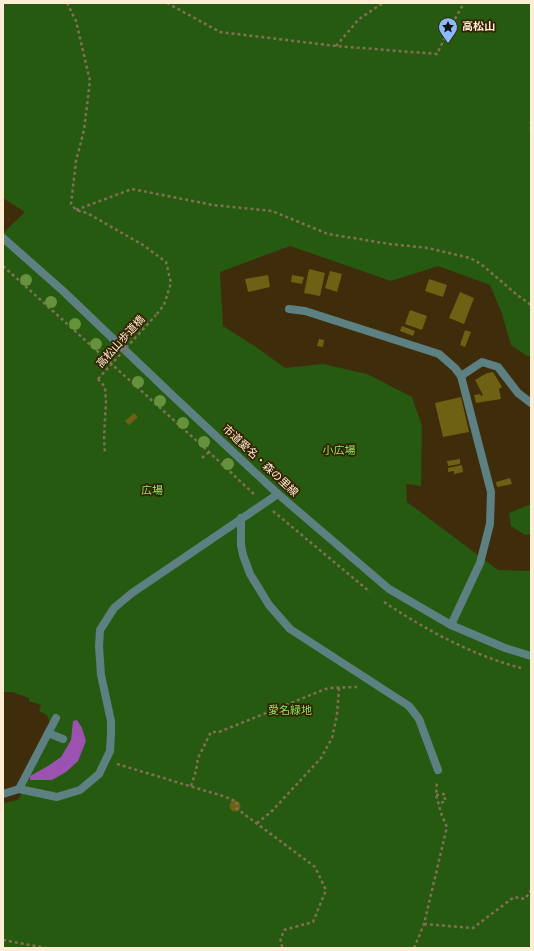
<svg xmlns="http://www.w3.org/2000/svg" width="534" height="951" font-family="Overpass,'Noto Sans JP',sans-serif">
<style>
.green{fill:#275a11}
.water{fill:#9b52b0}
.building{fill:#6f6113}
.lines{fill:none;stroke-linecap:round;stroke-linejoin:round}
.path{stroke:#827052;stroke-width:2.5;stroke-dasharray:3 3;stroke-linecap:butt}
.service{stroke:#5d8182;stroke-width:8}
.minor{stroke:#5d8182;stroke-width:8}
.tertiary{stroke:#5d8182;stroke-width:8}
.path-bridge{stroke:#827052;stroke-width:2.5;stroke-dasharray:3 3;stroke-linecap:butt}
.tree{fill:#67923d}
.labels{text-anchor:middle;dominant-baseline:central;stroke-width:3.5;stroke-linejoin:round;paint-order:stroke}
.poi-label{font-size:11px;font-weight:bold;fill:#fdedd5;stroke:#342201;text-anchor:start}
.street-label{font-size:11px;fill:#fdedd5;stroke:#342201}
.park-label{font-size:11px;fill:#89e667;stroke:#342201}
</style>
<rect width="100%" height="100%" fill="#3e2c0a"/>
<!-- green -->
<path class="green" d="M3 3H531V357L527 356 511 345 502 314 490 285 438 266 391 281 290 246 220 272 223 326 256 347 285 368 323 364 367 374 412 397 422 426 421 486 406 484 407 502 498 570 531 571V948H3V803L18 800 53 732 47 715 39 711 41 705 29 701V698L12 692H3V233L25 212 3 198Z
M531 504V534L525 535 511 526 509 513Z"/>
<!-- water -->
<path class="water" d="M77 720 82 728 86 741 78 761 66 772 52 780H30V776L48 766 61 757 71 740 73 721Z"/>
<!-- building -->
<path class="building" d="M309 269 325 273 320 296 304 293Z
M330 271 342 274 337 292 325 288Z
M268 275 270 287 248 292 245 279Z
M292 275 304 277 302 284 291 282Z
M429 279 447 285 443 297 425 291Z
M460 292 474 298 464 324 449 318Z
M410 310 427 316 422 330 405 324Z
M402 326 415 331 413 336 400 331Z
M465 330 471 332 465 347 460 345Z
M319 339 324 340 323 347 317 346Z
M493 372 502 387 499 389 501 399 476 403 474 395 480 394 481 396 483 395 475 380 487 373Z
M461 397 469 432 443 437 435 403Z
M134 413 138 417 129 425 125 421Z
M460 459V464L448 466 447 461Z
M462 465 463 472 454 474V471L448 472V468Z
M510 478 512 484 497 487 496 482Z
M229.5 806a5.5 5.5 0 1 1 11 0a5.5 5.5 0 1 1-11 0Z"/>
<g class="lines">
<!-- path -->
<path class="path" d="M67 3 76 21 90 81 84 130 76 161 71 204 76 210 87 213 143 245 166 262 171 283 164 305 156 315
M167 3 220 32 336 46 437 54 448 31 464 3
M336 46 359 19 383 3
M531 121V133
M76 210 132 189 213 205 272 211 328 234 390 244 428 248 470 258 481 264 516 294 531 305
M3 266 209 452 256 496
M98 379 105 387 106 401 104 438 105 454
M202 458 209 452
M273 511 370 592
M384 602C426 630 472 655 521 668
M117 764 226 797 237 802 236 808 315 867 326 890 313 922 284 930 280 942 283 948
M191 786 196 771 198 758 211 732H219L328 688 357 687
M436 795 445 794V802L438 803
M257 823 271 812 321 758 332 738 337 715 339 688
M424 924 473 928 514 897 525 899 531 890
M3 940 46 948
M414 948 424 924 447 827 442 816 436 795 437 782"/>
<!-- service -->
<path class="service" d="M289 309 305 311 439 354 455 368 461 376 491 492 490 524 480 563 451 625
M461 376 482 362 498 367 518 393 531 403
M241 518V545L243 555 250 574 269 605 290 629 409 706 419 719 438 770"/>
<!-- minor -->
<path class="minor" d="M48 733 63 739
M19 789 56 718
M3 794 19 789 57 797 80 790 99 774 110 751 111 734V721L101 675 99 646 100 630 114 608 132 593 278 494"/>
<!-- tertiary -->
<path class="tertiary" d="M3 238 62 290 173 396 278 494 389 589 451 625 505 648 531 656"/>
<!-- path-bridge -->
<path class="path-bridge" d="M98 379 156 315"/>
</g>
<!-- trees -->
<g class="tree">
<circle cx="26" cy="280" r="6"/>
<circle cx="51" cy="302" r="6"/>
<circle cx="75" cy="324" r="6"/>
<circle cx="96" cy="344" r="6"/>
<circle cx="138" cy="382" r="6"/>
<circle cx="160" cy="401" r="6"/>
<circle cx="183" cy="423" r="6"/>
<circle cx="204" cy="442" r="6"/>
<circle cx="228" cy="464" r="6"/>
</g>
<!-- icons -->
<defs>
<g id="sight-pin" transform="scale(1)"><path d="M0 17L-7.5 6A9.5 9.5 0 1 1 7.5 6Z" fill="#8cb9fc" stroke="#342201"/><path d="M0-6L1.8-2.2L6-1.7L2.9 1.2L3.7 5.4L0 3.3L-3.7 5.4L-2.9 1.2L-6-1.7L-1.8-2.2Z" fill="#111"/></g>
</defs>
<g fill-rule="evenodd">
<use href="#sight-pin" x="448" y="27"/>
</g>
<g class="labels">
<!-- poi labels -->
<g class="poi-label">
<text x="462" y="27">高松山</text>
</g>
<!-- street labels -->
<g class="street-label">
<text transform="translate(121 342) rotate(-48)">高松山歩道橋</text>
<text transform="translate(260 461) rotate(43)">市道愛名・森の里線</text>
</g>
<!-- park labels -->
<g class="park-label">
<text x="339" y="451">小広場</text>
<text x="152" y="491">広場</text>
<text x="290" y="711">愛名緑地</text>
</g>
</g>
<!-- border -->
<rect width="534" height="951" fill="none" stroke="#fdedd5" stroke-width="8"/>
</svg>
